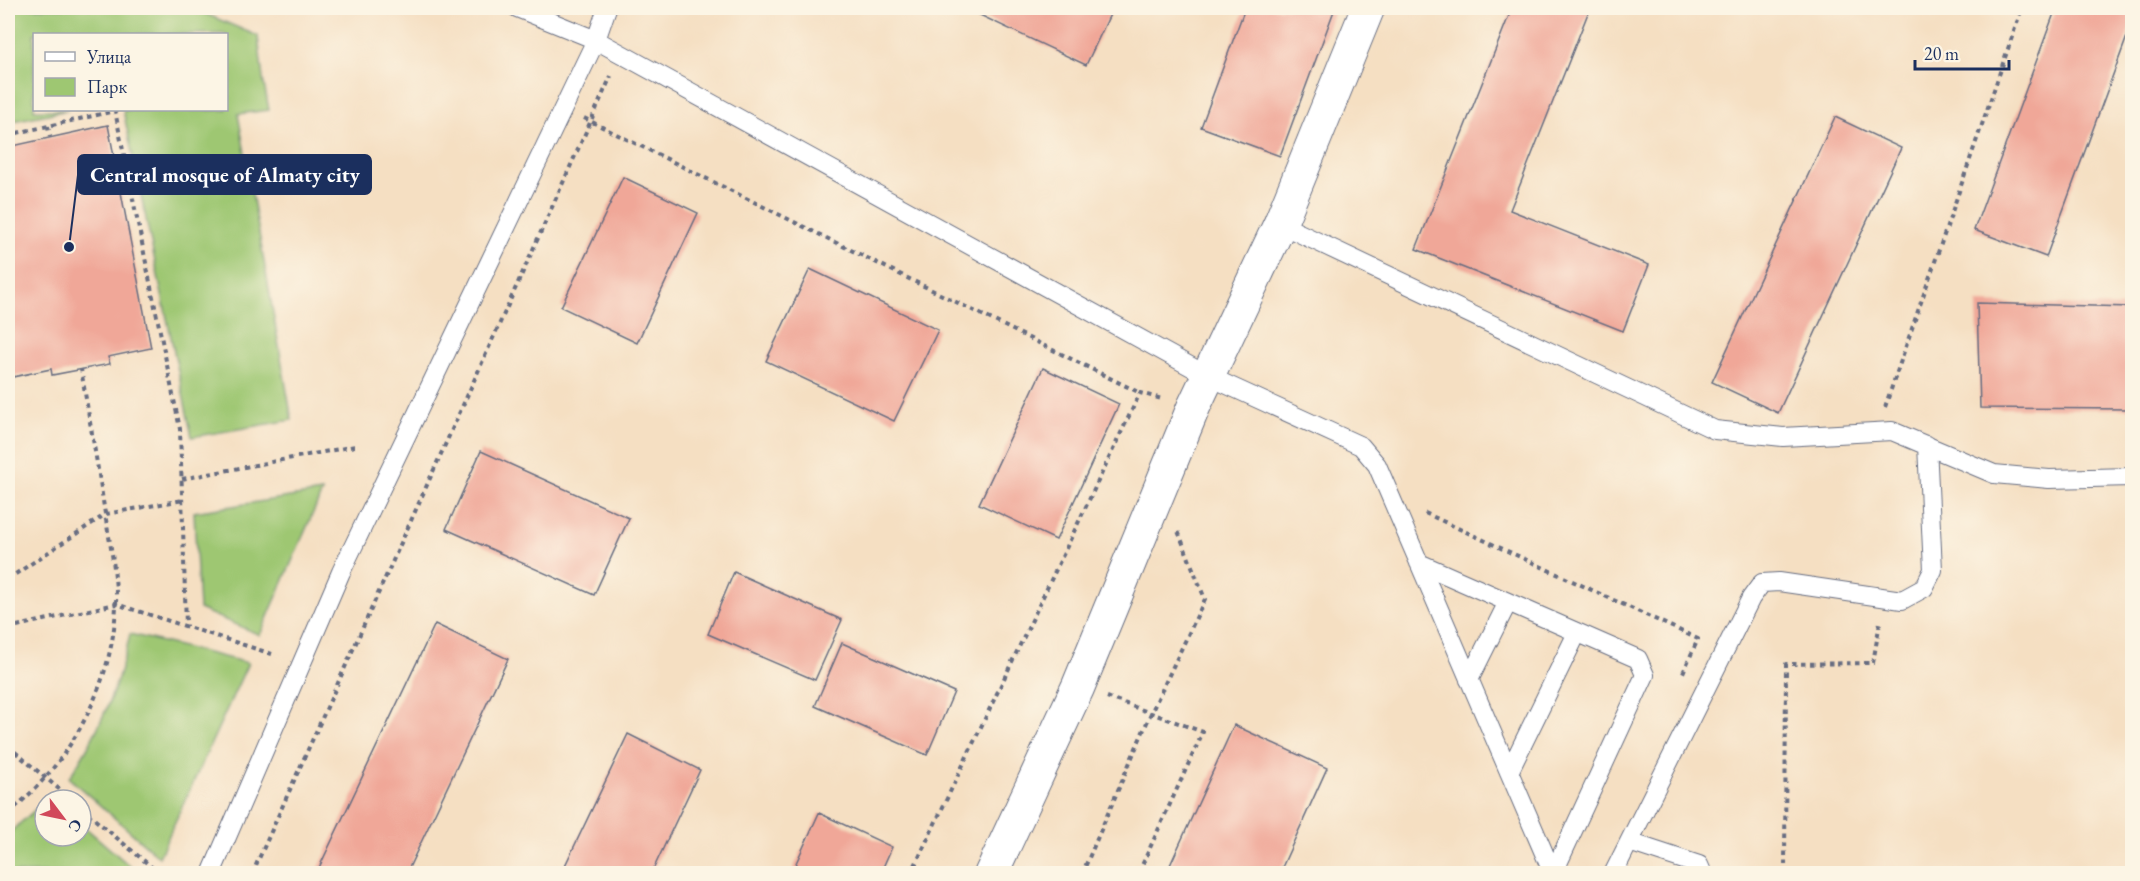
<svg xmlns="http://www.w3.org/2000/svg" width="2140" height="881" font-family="'EB Garamond',serif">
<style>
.green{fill:#9ec772;stroke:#5c7b68;stroke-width:1.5}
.building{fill:#f0a798}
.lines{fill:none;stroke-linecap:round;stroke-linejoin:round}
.lane-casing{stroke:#676d81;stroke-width:20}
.street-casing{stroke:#676d81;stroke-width:35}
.path{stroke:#676d81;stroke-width:4;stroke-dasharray:4.5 4.5;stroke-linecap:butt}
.lane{stroke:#fff;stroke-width:18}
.street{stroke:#fff;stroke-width:33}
.leader{fill:none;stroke:#1b2f5e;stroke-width:2}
.callout-dot{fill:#1b2f5e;stroke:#fcf5e5;stroke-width:2}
.callout{fill:#1b2f5e;stroke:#1b2f5e;stroke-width:2}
.callout-label{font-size:21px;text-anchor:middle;font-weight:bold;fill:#fff}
</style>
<rect width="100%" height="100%" fill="#fcf5e5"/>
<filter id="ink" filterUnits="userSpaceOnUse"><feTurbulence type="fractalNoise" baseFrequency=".0167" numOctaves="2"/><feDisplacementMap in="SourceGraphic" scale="12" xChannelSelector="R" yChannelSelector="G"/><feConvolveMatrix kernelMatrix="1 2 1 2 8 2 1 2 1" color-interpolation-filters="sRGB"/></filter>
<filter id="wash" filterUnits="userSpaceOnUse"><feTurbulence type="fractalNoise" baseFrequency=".008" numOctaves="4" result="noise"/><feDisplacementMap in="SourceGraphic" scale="24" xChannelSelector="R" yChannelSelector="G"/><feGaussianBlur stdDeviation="1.35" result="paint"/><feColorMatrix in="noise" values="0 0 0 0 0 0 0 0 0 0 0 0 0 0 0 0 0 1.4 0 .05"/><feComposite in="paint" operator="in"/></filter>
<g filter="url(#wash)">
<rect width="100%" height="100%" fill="#f5dfc2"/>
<!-- green -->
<path class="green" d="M8 8H192L258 36 263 79 269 110 238 114 292 420 192 437 123 110H226V34H34V110H68L8 122Z
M322 492 260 635 199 609 194 512Z
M130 634 248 663 159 857 69 778C98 734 119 686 130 634Z
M45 801V836H81V824L138 873H8V834Z"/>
<g id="blocks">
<!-- building -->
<path class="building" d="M965 8H1113L1086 65Z
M1245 8H1335L1280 156 1201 127Z
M1512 8H1590L1510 210 1649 265 1623 331 1416 249Z
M2056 8H2132V23L2046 257 1974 230Z
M1835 117 1901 148 1778 413 1712 382Z
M108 125 151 348 108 357 110 364 52 375 51 369 8 378V147Z
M623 177 698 213 637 343 561 307Z
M810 269 938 330 894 421 766 361Z
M1977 303 2132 307V409L1980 408Z
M1043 368 1119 404 1056 540 979 504Z
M481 451 629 518 594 595 446 529Z
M734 572 842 620 815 680 708 634Z
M435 624 508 659 406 874H316Z
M842 643 954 692 927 755 815 706Z
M1234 725 1327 768 1279 874H1166Z
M628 734 700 770 651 874H561Z
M819 813 892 847 880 874H791Z"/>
</g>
</g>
<g filter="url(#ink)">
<use href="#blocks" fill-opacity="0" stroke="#676d81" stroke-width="1.5"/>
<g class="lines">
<!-- lane casing -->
<g class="lane-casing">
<path id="lane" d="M517 8 596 40 1208 376 1361 446 1377 465 1553 874
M1280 224 1715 430 1783 437 1892 431 1994 474 2049 479 2132 477
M1419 563 1638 659 1645 675 1553 874
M1469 680 1508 602
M1509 772 1577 633
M1629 842 1699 865 1703 874
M211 874 341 572 596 40 607 8
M1613 874 1751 598 1762 583 1779 582 1902 600 1924 588 1933 570 1927 445"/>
</g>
<!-- street casing -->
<g class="street-casing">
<path id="street" d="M991 874 1078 687 1194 406 1280 224 1368 8"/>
</g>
<!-- path -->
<path class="path" d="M584 118 1140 393
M48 126 50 137
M8 135 115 111 180 429 186 626
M1885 407 2022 8
M182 479 355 446
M1425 513 1698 639 1682 675
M8 579 106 514 183 500
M8 628 116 604 272 654
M1107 697 1203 732 1138 874
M8 746 72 800
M81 808 160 874
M8 813C70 764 113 685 116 605 117 574 110 544 105 514 98 466 89 418 81 369
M252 874 611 76
M911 874 1140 393 1162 399
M1082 874 1151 713 1205 599 1178 531
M1785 874 1786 664 1873 663 1880 622"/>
<!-- lane -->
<use href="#lane" class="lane"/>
<!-- street -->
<use href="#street" class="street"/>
</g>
</g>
<!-- callouts -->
<path class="leader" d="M69 247L78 175"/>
<circle class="callout-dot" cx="69" cy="247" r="6"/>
<rect class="callout" x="78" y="155" width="293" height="39" rx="6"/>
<g class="callout-label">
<text x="225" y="182">Central mosque of Almaty city</text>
</g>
<!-- margin -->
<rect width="2140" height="881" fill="none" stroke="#fcf5e5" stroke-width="30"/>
<!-- legend -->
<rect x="33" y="33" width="195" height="78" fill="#fcf5e5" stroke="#a2a6af" stroke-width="1.5"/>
<rect x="45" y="52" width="30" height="9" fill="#ffffff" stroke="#a2a6af" stroke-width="1.5"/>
<text x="87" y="63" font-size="18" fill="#1b2f5e">Улица</text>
<rect x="45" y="78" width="30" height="18" fill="#9ec772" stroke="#a2a6af" stroke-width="1.5"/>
<text x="87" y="93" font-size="18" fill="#1b2f5e">Парк</text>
<!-- north arrow -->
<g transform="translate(63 818) rotate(122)"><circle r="28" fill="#fcf5e5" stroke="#a2a6af" stroke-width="1.5"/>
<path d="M0-4.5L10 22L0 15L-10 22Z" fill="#d1495b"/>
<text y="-9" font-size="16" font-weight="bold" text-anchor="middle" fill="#1b2f5e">С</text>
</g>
<!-- scale -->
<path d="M1915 60v9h94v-9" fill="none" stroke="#1b2f5e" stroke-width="3"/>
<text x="1924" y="60" font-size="18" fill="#1b2f5e" stroke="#fcf5e5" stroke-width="4.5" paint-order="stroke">20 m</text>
</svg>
